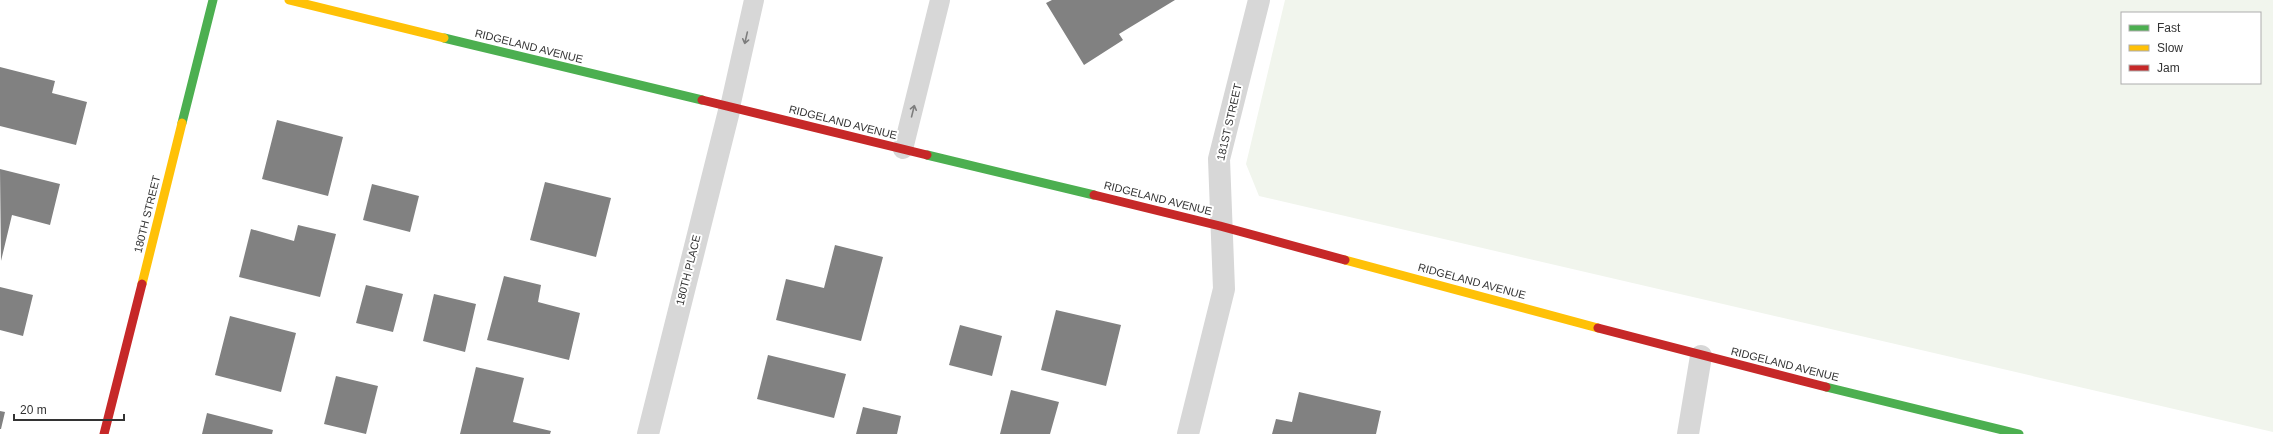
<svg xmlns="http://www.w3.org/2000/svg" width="2273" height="434" font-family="Arial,sans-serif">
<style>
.green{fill:#f1f5ed;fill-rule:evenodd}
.building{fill:#818181}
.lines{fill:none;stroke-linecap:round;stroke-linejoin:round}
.lane{stroke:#d7d7d7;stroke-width:20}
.street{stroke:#d7d7d7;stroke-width:22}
.fast{stroke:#4caf50;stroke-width:9}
.slow{stroke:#ffc107;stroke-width:9}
.jam{stroke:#c62828;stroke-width:9}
.oneway{stroke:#7d7d7d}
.labels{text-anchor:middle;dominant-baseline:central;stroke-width:4;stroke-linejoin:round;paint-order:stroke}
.street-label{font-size:11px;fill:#333;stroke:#fff}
</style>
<rect width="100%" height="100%" fill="#fff"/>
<!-- green -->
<path class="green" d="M1285 0H2273V432L1259 196 1246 164ZM2122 13H2260V83H2122Z"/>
<!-- building -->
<path class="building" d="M1052 0H1175L1119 34 1123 40 1084 65 1046 3Z
M0 67 55 81 52 93 87 102 76 145 0 126Z
M277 120 343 137 328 196 262 179Z
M0 169 60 184 50 225 12 215 1 261Z
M545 182 611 198 596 257 530 240Z
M372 184 419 196 410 232 363 220Z
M298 225 336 234 320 297 239 277 251 229 294 241Z
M835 245 883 257 861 341 776 320 786 279 824 288Z
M504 276 541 285 538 302 580 313 569 360 487 340Z
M366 285 403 294 393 332 356 323Z
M0 287 33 295 23 336 0 330Z
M434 294 476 304 465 352 423 341Z
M1056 310 1121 325 1106 386 1041 370Z
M230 316 296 333 281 392 215 375Z
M960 325 1002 336 992 376 949 365Z
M768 355 846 374 834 418 757 399Z
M476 367 524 378 513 422 551 431 550 434H460Z
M336 376 378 386 366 434 324 424Z
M1011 390 1059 402 1050 434H1000Z
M1299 392 1381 411 1376 434H1272L1276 419 1292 422Z
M863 407 901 416 897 434H856Z
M0 411 5 412 1 429H0Z
M207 413 273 430 272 434H202Z"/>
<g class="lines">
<!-- lane -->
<path class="lane" d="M730 107 754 0
M903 149 940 0"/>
<!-- street -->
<path class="street" d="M648 434 730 107
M1188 434 1224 289 1219 159 1259 0
M1688 434 1701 356"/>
<!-- fast -->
<path class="fast" d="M444 38 702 100
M182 123 213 0
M927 155 1094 195
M1826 387 2019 434"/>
<!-- slow -->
<path class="slow" d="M289 0 444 38
M1345 260 1598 328
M142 284 182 123"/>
<!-- jam -->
<path class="jam" d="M702 100 927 155
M1094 195 1220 226 1345 260
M1598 328 1826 387
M104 434 142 284"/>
</g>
<!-- one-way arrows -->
<defs><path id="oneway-shaft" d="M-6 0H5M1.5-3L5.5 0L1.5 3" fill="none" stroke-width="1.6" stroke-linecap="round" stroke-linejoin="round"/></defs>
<g class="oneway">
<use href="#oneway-shaft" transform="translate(746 38) rotate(103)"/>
<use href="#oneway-shaft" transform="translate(913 111) rotate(-76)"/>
</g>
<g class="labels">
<!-- street labels -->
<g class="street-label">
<text transform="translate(529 46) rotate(14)">RIDGELAND AVENUE</text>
<text transform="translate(843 122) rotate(14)">RIDGELAND AVENUE</text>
<text transform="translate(1229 122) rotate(-77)">181ST STREET</text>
<text transform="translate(1158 198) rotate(14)">RIDGELAND AVENUE</text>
<text transform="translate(147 214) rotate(-76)">180TH STREET</text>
<text transform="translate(688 270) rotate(-76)">180TH PLACE</text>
<text transform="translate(1472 281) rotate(15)">RIDGELAND AVENUE</text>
<text transform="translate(1785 364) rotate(14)">RIDGELAND AVENUE</text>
</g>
</g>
<!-- legend -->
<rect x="2121" y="12" width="140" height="72" fill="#ffffff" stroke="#adadad"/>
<rect x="2129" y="25" width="20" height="6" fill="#4caf50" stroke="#adadad"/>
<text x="2157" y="32" font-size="12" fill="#333333">Fast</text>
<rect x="2129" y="45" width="20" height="6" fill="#ffc107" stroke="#adadad"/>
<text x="2157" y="52" font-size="12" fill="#333333">Slow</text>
<rect x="2129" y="65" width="20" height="6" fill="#c62828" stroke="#adadad"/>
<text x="2157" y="72" font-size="12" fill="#333333">Jam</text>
<!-- scale -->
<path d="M14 414v6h110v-6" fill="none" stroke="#333333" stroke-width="2"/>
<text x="20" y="414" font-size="12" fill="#333333" stroke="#ffffff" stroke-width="3" paint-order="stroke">20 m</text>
</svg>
